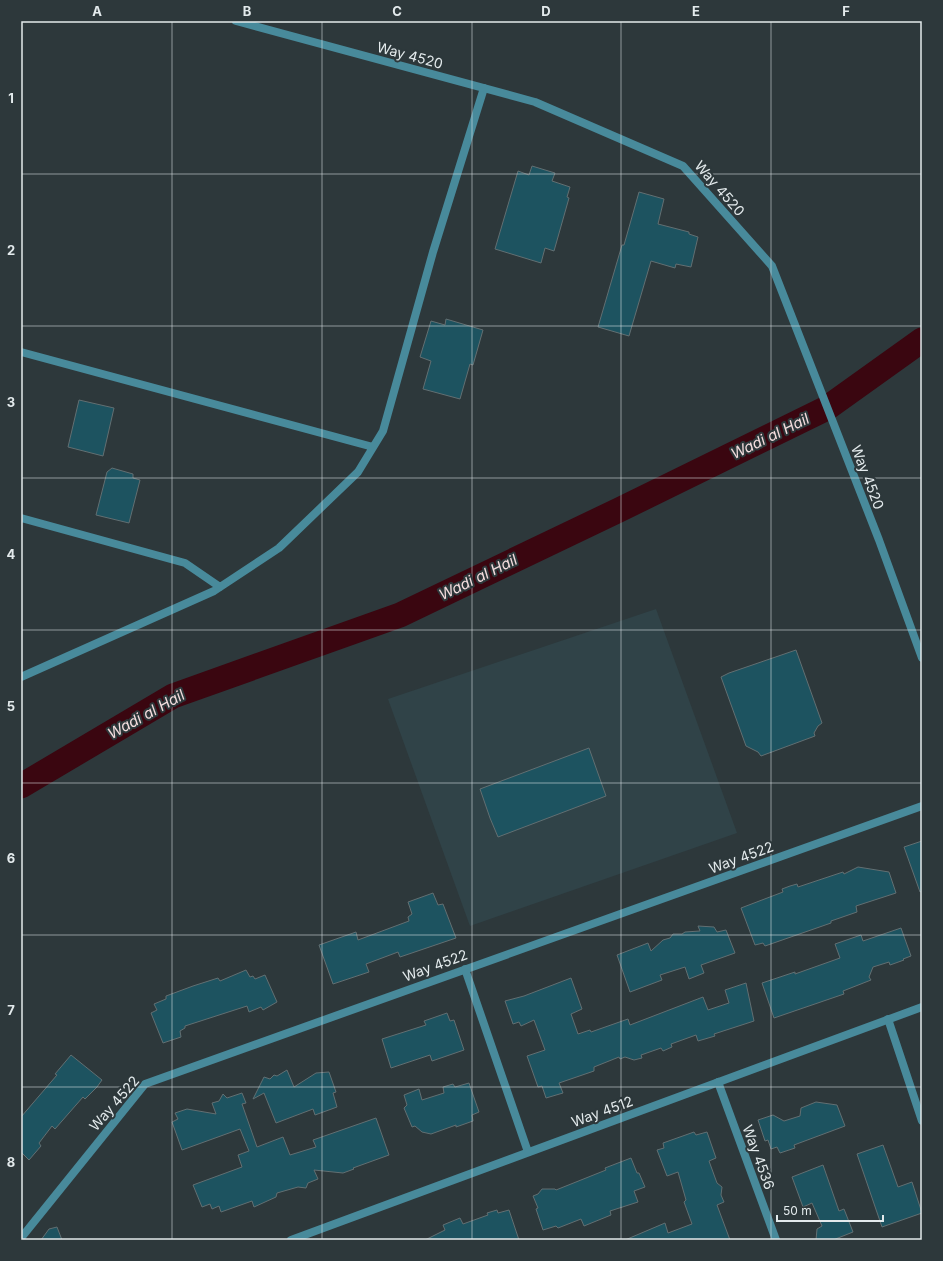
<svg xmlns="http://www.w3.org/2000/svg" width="943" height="1261" font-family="Inter,sans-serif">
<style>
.built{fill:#304348}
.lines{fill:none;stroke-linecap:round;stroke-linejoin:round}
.river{stroke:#3a0610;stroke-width:25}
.building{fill:#1d5360;stroke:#626f72}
.minor{stroke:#488a9b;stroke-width:8}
.tertiary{stroke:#488a9b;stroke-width:8}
.grid{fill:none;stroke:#e3eaec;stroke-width:1;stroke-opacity:0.55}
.labels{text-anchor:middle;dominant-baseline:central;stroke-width:4;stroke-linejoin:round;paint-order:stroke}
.street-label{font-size:14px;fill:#e3eaec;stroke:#2d383b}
.water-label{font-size:15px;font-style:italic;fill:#f4ddde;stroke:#2d383b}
.neatline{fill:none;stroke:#e3eaec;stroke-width:1.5}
.grid-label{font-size:13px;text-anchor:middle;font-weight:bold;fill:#e3eaec}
</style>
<rect width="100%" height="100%" fill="#2d383b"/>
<!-- built -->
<path class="built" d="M656 609 737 833 470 926 388 699Z"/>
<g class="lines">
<!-- river -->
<path class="river" d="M21 786 173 696 400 615 619 510 827 408 922 340"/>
</g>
<!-- building -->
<path class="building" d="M532 166 555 173 552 181 570 187 567 197 569 198 554 251 545 248 541 263 495 249 518 171 529 175Z
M639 192 664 199 658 224 689 232V234L698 237 691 267 676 264 675 268 651 261 629 336 598 327 622 245H624Z
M446 319 483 330 473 365 470 364 460 399 423 389 431 361 420 357 431 321 445 325Z
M79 400 114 408 103 456 68 447Z
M112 468 133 474V478L140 480 129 523 96 515 107 472Z
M796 650 822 723 818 726 814 733 815 736 761 756 758 752 746 746 721 677 729 673Z
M589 748 606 796 498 837 490 818 480 789Z
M922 841V891L920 892 904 847Z
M858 867 889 872 896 893 856 906 857 912 831 921V923L765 946 763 943 755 945 741 908 783 892 782 889 790 886 797 884 798 887 843 872 844 874Z
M433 893 438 905 443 904 456 938 400 957 398 952 366 964 369 972 333 984 319 945 356 932 358 940 409 921 408 917 412 914 408 902Z
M698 926 714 927 717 932 726 930 735 953 701 965 704 973 689 979 685 967 660 975 662 980 630 992 617 955 648 943 651 951 663 940 670 938 673 934H682L685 932 700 931Z
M901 928 911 956 903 959 904 960 890 965 889 962 873 967 869 977 871 980 843 991 844 994 774 1018 762 983 795 972V974L840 958 835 944 861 935 863 941Z
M246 970 250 977 253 976 255 979 265 975 277 1002 263 1010 261 1007 249 1012 247 1006 185 1026V1028L180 1031 181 1037 163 1043 151 1013 157 1010 154 1004 166 999V996L193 986 218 978 220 981Z
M571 978 582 1009 571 1014 578 1034 590 1030 591 1032 628 1019 630 1025 703 997 708 1010 729 1003 725 990 746 983 754 1021 714 1034 715 1036 698 1041 696 1035 671 1044 672 1047 663 1051 661 1048 641 1055 642 1058 634 1060 625 1057 620 1059 619 1057 594 1067V1071L559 1083 563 1093 546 1098 542 1086 538 1087 527 1056 545 1050 534 1020 521 1026 519 1022 513 1024 505 1001 524 996Z
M447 1013 450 1021 454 1020 464 1050 432 1061 430 1055 391 1068 382 1039 426 1025 424 1021Z
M71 1055 102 1080 97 1087 85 1099 83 1097 55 1129 52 1126 39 1143 41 1146 29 1160 21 1152V1117L57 1075 55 1074Z
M287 1070 294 1087 316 1073 329 1072 336 1092 333 1093 337 1107 315 1115 313 1109 276 1123 264 1093 253 1099 264 1077 270 1079 274 1075 277 1076Z
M469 1083 479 1112 472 1115 473 1121 456 1127V1125L431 1134 422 1132 415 1126 412 1127 404 1108 407 1105 404 1095 419 1089 422 1100 444 1093 443 1087 453 1084 455 1087Z
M242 1093 246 1103 242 1104 257 1147 283 1137 290 1155 316 1147 313 1140 376 1118 389 1155 353 1168 354 1169 343 1173 314 1170 318 1179 308 1183 306 1188 298 1187 277 1193 276 1197 254 1207 252 1201 221 1212 219 1206 212 1209 210 1204 202 1207 193 1185 242 1167 238 1155 249 1151 240 1129 182 1150 172 1122 178 1119 175 1113 187 1109 216 1114 212 1103 219 1101 223 1094 227 1098Z
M816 1102 837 1105 845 1126 794 1145 795 1148 780 1153 777 1147 771 1149 768 1140 765 1141 758 1120 773 1115 784 1121 800 1116 801 1108Z
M694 1132 696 1135 707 1132 716 1158 709 1161 717 1183 722 1187 721 1195 724 1202 717 1205 730 1240H625L665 1223 668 1233 692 1224 684 1202 686 1200 678 1172 667 1176 657 1150 664 1148 663 1143Z
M883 1145 898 1187 912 1182 922 1213 882 1227 857 1154Z
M631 1158 637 1173H639L645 1187 634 1191 638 1202 610 1211 611 1215 584 1226 581 1219 558 1228 556 1226 543 1230 536 1209 538 1208 533 1196 538 1194 542 1189H555L556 1190 606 1170 605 1168Z
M823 1165 839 1211 844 1209 853 1232 833 1240H816L817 1229 822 1226 812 1203 803 1207 792 1177Z
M497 1210 498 1213 509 1210 519 1240H425L445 1230 443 1225 460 1218 463 1224 488 1215 487 1213Z
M57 1227 62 1240H41L49 1229Z"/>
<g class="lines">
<!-- minor -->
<path class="minor" d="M21 352 373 447
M21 518 185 563 220 587
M21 677 214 591 279 548 358 472 383 431 433 252 484 88
M465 969 528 1152
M888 1019 922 1121
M718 1082 776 1240
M21 1238 145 1084 922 806"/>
<!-- tertiary -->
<path class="tertiary" d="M236 21 535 102 683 166 772 266 879 540 922 658
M291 1240 922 1007"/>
</g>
<!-- grid -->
<path class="grid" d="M172 21V1240M322 21V1240M472 21V1240M621 21V1240M771 21V1240M21 174H922M21 326H922M21 478H922M21 630H922M21 783H922M21 935H922M21 1087H922"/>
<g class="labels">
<!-- street labels -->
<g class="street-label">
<text transform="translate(410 55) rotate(15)">Way 4520</text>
<text transform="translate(720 188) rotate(49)">Way 4520</text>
<text transform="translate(868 477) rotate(69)">Way 4520</text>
<text transform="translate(741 857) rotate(-20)">Way 4522</text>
<text transform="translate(435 965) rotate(-20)">Way 4522</text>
<text transform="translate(114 1103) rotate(-49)">Way 4522</text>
<text transform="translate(602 1111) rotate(-20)">Way 4512</text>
<text transform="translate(759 1157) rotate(70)">Way 4536</text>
</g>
<!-- water labels -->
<g class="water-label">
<text transform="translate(770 436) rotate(-26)">Wadi al Hail</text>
<text transform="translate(478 577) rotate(-26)">Wadi al Hail</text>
<text transform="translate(146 714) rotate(-29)">Wadi al Hail</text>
</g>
</g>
<!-- border -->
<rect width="943" height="1261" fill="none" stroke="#2d383b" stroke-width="44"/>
<!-- scale -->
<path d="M777 1215v6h106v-6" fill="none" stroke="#e3eaec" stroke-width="2"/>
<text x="783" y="1215" font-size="12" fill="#e3eaec" stroke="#2d383b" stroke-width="3" paint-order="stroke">50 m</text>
<rect x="22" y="22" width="899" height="1217" class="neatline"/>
<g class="grid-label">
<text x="97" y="16">A</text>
<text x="247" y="16">B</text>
<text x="397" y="16">C</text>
<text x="546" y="16">D</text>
<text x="696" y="16">E</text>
<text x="846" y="16">F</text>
<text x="11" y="103">1</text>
<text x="11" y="255">2</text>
<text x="11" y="407">3</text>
<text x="11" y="559">4</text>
<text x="11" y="711">5</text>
<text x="11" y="863">6</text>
<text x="11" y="1015">7</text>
<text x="11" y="1167">8</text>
</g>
</svg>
